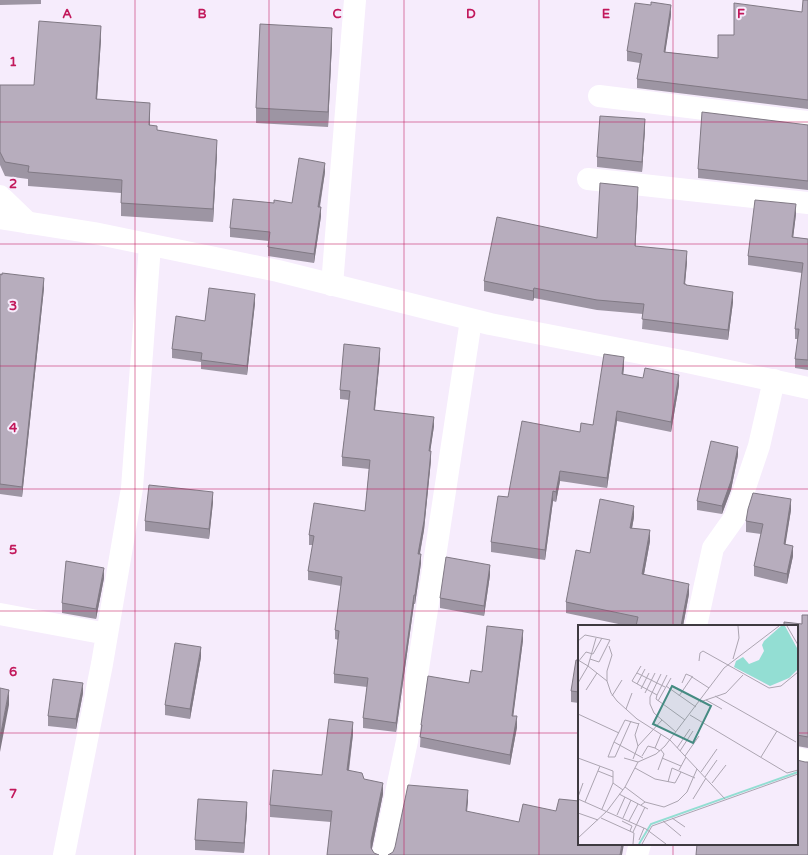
<svg xmlns="http://www.w3.org/2000/svg" width="808" height="855" font-family="'Varela Round',sans-serif">
<style>
.lines{fill:none;stroke-linecap:round;stroke-linejoin:round}
.minor{stroke:#fff;stroke-width:22}
.major{stroke:#fff;stroke-width:22}
.wall{fill:#9d95a3}
.shaded-wall{fill:#807984}
.building{fill:#b7adbd;stroke:#807984}
.grid{fill:none;stroke:#c2185b;stroke-width:1;stroke-opacity:0.55}
.inset-river{fill:none;stroke:#93ded3;stroke-width:2}
.inset-road{fill:none;stroke:#aca5b1;stroke-width:1}
.view{fill:#458b82;fill-opacity:0.15;stroke:#458b82;stroke-width:2}
.inset-edge{fill:none;stroke:#3e3a40;stroke-width:2}
.grid-label{font-size:13px;text-anchor:middle;font-weight:bold;fill:#c2185b;stroke:#f6ecfc;stroke-width:4;stroke-linejoin:round;paint-order:stroke}
</style>
<rect width="100%" height="100%" fill="#f6ecfc"/>
<g class="lines">
<!-- minor -->
<path class="minor" d="M599 96 808 122
M588 179 808 203
M0 196 28 223
M332 285 355 0
M0 614 107 634
M696 626 713 548 735 517 759 446 774 380
M797 758 808 761
M64 855 102 664 132 488 150 245
M383 855 407 741 471 320
M637 855 640 844"/>
<!-- major -->
<path class="major" d="M0 218 94 233 278 271 490 324 687 362 808 388"/>
</g>
<!-- wall -->
<path class="wall" d="M0 0H41V4L0 5Z
M808 0V109L637 88V79L640 63 627 61V51L671 15 665 52 718 58 734 35 802 12Z
M101 39 97 99 150 116V125L157 130 217 154 213 222 121 216V193L28 186V179L5 176 0 165V85H34Z
M332 42 328 127 256 123V108Z
M808 125V190L698 178V169Z
M645 129 642 172 597 167V157Z
M325 172 320 207 321 216 314 263 268 256V247L269 241 230 237V228L274 203H292Z
M638 197 635 246 687 262 685 284 686 285 733 302 728 340 642 329 643 314 597 310 534 298 533 301 484 291V281L597 238Z
M796 214 793 237 808 239V370L795 368V359L798 339H795V329L802 273 748 265V256Z
M0 274 44 288 22 497 0 494Z
M255 303 247 375 201 369V362L172 358V349L205 321Z
M380 357 375 410 434 426 430 451 431 460 424 530 420 554 421 563 415 604H414L396 732 363 728V718L367 687 334 683V674L338 640 335 639V630L341 586 308 580V571L313 545H309V535L365 511 369 469 342 466V457L349 400 340 399V390Z
M624 367 623 375 679 385 671 432 617 421 607 488 560 481 556 502 553 501 545 560 491 552V542L508 497 580 432 593 425Z
M738 455 731 490 722 514 697 510V501Z
M213 502 209 539 145 531V521Z
M791 510 785 544 793 556 787 584 754 576V566L761 534 746 532V521Z
M634 517 632 528 650 541 644 574 689 594 683 626H628L566 613V602L590 553Z
M490 575 484 616 440 608V598Z
M104 578 96 619 62 613V603Z
M808 615V748L797 746V626L802 624Z
M523 640 513 716 517 727 510 765 420 747 421 725 482 672Z
M201 657 190 719 165 715V705Z
M579 660V703L571 702V691Z
M83 693 76 729 48 726V716Z
M353 734 349 771 364 779 383 794 372 848 327 855 331 822 270 817V805L322 775Z
M247 812 244 853 195 850V840Z"/>
<!-- shaded-wall -->
<path class="shaded-wall" d="M671 5V15L664 61V52Z
M101 26V39L96 113V99Z
M332 28V42L328 127V112Z
M150 103V116L149 139V125Z
M645 119V129L642 172V162Z
M217 140V154L213 222V209Z
M325 163V172L318 216V207Z
M638 187V197L635 256V246Z
M796 204V214L792 247V237Z
M321 207V216L314 263V254Z
M687 251V262L684 294V284Z
M44 278V288L22 497V487Z
M534 288V298L533 301V291Z
M733 292V302L728 340V330Z
M255 294V303L247 375V366Z
M380 348V357L374 419V410Z
M624 357V367L622 384V374Z
M679 375V385L671 432V422Z
M617 411V421L607 488V478Z
M434 417V426L429 460V451Z
M738 447V455L731 490 722 514V506Z
M431 451V460L424 530 418 563V554Z
M560 471V481L556 502V492Z
M553 491V501L545 560V550Z
M213 492V502L209 539V529Z
M791 499V510L784 554V544Z
M634 506V517L630 539V528Z
M650 530V541L642 585V574Z
M793 546V556L787 584V574Z
M421 554V563L415 604V595Z
M490 565V575L484 616V606Z
M104 568V578L96 619V609Z
M689 584V594L683 626H681Z
M414 595V604L396 732V723Z
M523 630V640L512 726V716Z
M201 647V657L190 719V709Z
M83 683V693L76 729V719Z
M9 690V705L0 752V738Z
M517 716V727L510 765V755Z
M353 722V734L347 782V770Z
M383 783V794L371 853V841Z
M468 790V802L466 822V811Z
M247 802V812L244 853V843Z
M622 844H624L622 855H620Z"/>
<!-- building -->
<path class="building" d="M803 0H808V100L637 79 642 54 627 51 635 3 651 5V2L671 5 664 52 718 58V35H734V3L802 12Z
M39 21 101 26 96 99 150 103 149 125 157 126V130L217 140 213 209 121 203 122 180 28 172 29 166 5 162 0 152V85H34Z
M260 24 332 28 328 112 256 108Z
M702 112 808 125V181L698 169Z
M600 116 645 119 642 162 597 157Z
M299 158 325 163 318 207H321L314 254 268 247 270 232 230 228 233 199 274 203V200L292 203Z
M600 183 638 187 635 246 687 251 684 284H686V285L733 292 728 330 642 319 644 304 597 300 534 288 533 291 484 281 497 217 597 238Z
M755 200 796 204 792 237 808 239V360L795 359 799 329H795L803 263 748 256Z
M2 273 44 278 22 487 0 484V274L2 275Z
M209 288 255 294 247 366 201 360 202 353 172 349 176 316 205 321Z
M344 344 380 348 374 410 434 417 429 451H431L424 521 418 554H421L415 595H414L396 723 363 718 368 678 334 674 339 631 335 630 342 577 308 571 314 536 309 535 314 503 365 511 370 460 342 457 350 391 340 390Z
M604 354 624 357 622 374 643 378 645 368 679 375 671 422 617 411 607 478 560 471 556 492 553 491 545 550 491 542 498 496 508 497 522 421 580 432 581 423 593 425Z
M711 441 738 447 731 481 722 506 697 501Z
M149 485 213 492 209 529 145 521Z
M753 493 791 499 784 544 793 546 787 574 754 566 763 524 746 521 748 509Z
M600 499 634 506 630 528 650 530 642 574 689 584 681 626H636L638 617 566 602 576 550 590 553Z
M446 557 490 565 484 606 440 598Z
M66 561 104 568 96 609 62 603Z
M802 615H808V737L797 735V626H784V622L802 624Z
M487 626 523 630 512 716H517L510 755 420 737 422 725H421L428 676 469 683 471 670 482 672Z
M175 643 201 647 190 709 165 705Z
M576 660H579V692L571 691Z
M53 679 83 683 76 719 48 716Z
M0 688 9 690 0 738Z
M329 719 353 722 347 770 362 773 364 779 383 783 371 841V848L374 853 379 855H327L332 811 270 805 273 770 322 775Z
M797 760 805 762H808V855H696L697 844H797Z
M408 785 468 790 466 811 519 822 523 804 556 811 559 799 579 801V844H622L620 855H388L393 852 395 847Z
M198 799 247 802 244 843 195 840Z"/>
<!-- grid -->
<path class="grid" d="M135 0V855M269 0V855M404 0V855M539 0V855M673 0V626M0 122H808M0 244H808M0 366H808M0 489H808M0 611H808M0 733H579M797 733H808M673 844V855"/>
<!-- overview -->
<g transform="translate(578 625)">
<rect width="220" height="220" fill="#f6ecfc"/>
<path d="M203 1H207L219 23 220 44 211 53 192 61 156 42 158 36 165 32 171 39 181 35 186 26 184 20 186 16Z" fill="#93ded3"/>
<path class="inset-river" d="M61 219 73 199 220 147"/>
<path class="inset-road" d="M209 1 220 20M18 13 10 41 29 56 33 68 39 76 59 94 92 115 147 174M0 16 7 10 32 15 21 37 12 34M155 34 161 13 160 1M0 35 10 41 0 58M121 36 122 28 125 26 191 63 203 61 220 47M0 37 8 27 15 29 24 13M63 41 54 56 79 70 78 74 107 95M59 48 87 62M83 49 72 72V79L76 88 98 107M29 56V46L34 30 31 21M104 58 108 49 115 52M59 59 67 44M88 61 118 82M63 64 71 48M8 65 19 48M67 68 77 48M79 70 89 50M34 71 44 55M101 71 114 52 131 63M137 71 218 117M128 75 144 84M80 76 93 53M122 77 148 68 165 50M48 84 54 68M0 89 41 108M112 90 209 148 220 145M61 99 47 95 36 117 65 133M36 117 30 132H37L53 96M60 121 57 110 61 98M99 123 112 104M82 126 77 123 83 109M102 126 115 106M64 131 70 121 77 123M107 131 121 111M183 132 199 106M0 133 35 146V158L45 165M46 133 60 137M84 133 103 141M55 134 60 121 84 95M57 143 77 154 97 158 103 147M80 145 86 129 83 125M101 145 108 132M20 146 35 152M123 147 139 124M127 152 139 135M90 157 94 143 117 153M134 158 148 140M47 162 67 177M41 169 70 184M0 172 5 158M0 174 68 204 88 219M115 174 128 153M7 177 22 141M63 180 67 177 86 182 100 176 109 167 119 144M24 184 35 158M0 188 20 195M39 190 47 172M23 193 56 208 55 219M45 193 53 175M94 193 107 202M44 196 54 201 52 206M51 196 60 179M85 196 103 211M55 207 67 182M0 213 29 186 47 162 60 137 78 129 87 121 146 43 201 1M61 215 66 203M64 219 74 201 220 149"/>
<path class="view" d="M94 61 133 81 115 118 75 99Z"/>
<rect width="220" height="220" class="inset-edge"/>
</g>
<g class="grid-label">
<text x="67" y="18">A</text>
<text x="202" y="18">B</text>
<text x="337" y="18">C</text>
<text x="471" y="18">D</text>
<text x="606" y="18">E</text>
<text x="741" y="18">F</text>
<text x="13" y="66">1</text>
<text x="13" y="188">2</text>
<text x="13" y="310">3</text>
<text x="13" y="432">4</text>
<text x="13" y="554">5</text>
<text x="13" y="676">6</text>
<text x="13" y="798">7</text>
</g>
</svg>
